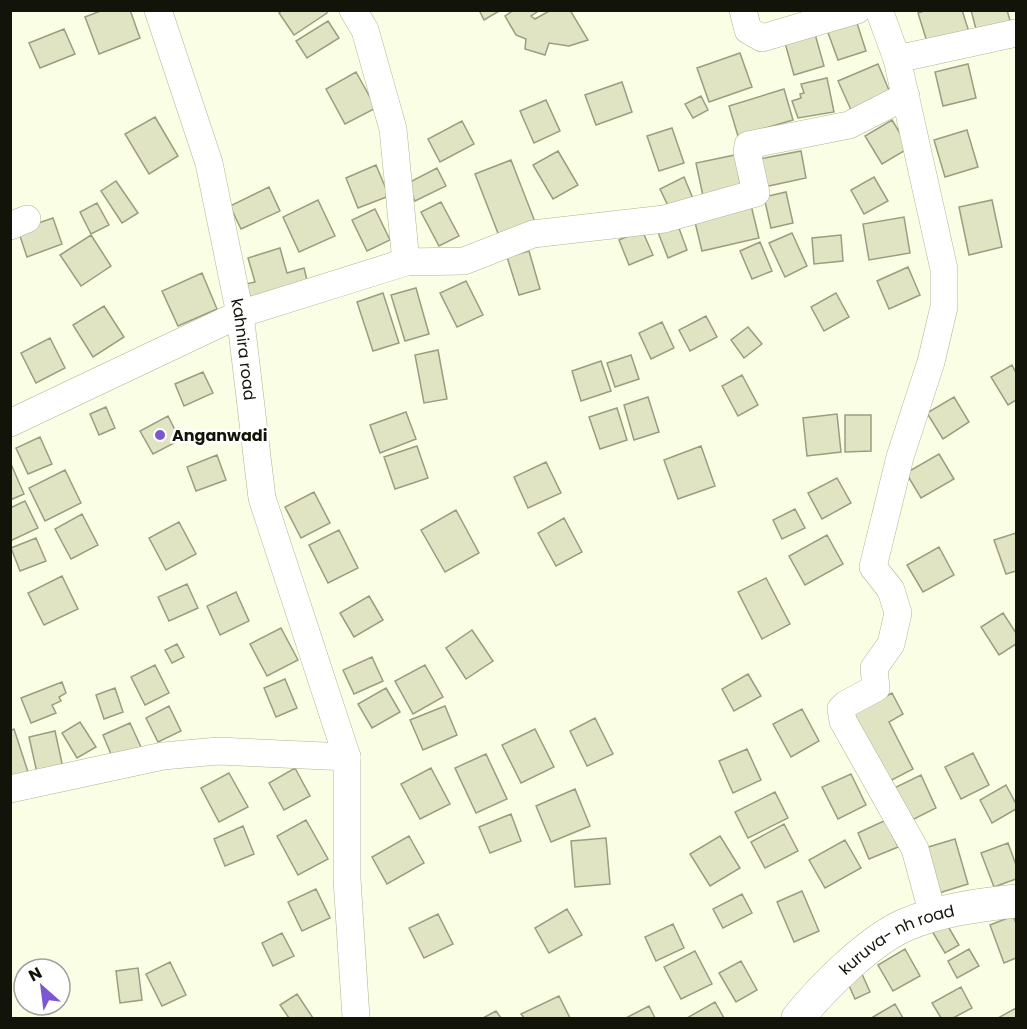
<svg xmlns="http://www.w3.org/2000/svg" width="1027" height="1029" font-family="Poppins,sans-serif">
<style>
.building{fill:#e0e4c3;stroke:#9a9e7f;stroke-width:1.5}
.lines{fill:none;stroke-linecap:round;stroke-linejoin:round}
.minor-casing{stroke:#afb494;stroke-width:28}
.major-casing{stroke:#afb494;stroke-width:34}
.minor{stroke:#fff;stroke-width:27}
.major{stroke:#fff;stroke-width:33}
.poi-dot{fill:#7c57d1;stroke:#fff;stroke-width:2}
.labels{text-anchor:middle;dominant-baseline:central;stroke-width:5;stroke-linejoin:round;paint-order:stroke}
.street-label{font-size:16px;fill:#131409;stroke:#fff}
.poi-label{font-size:16px;font-weight:bold;fill:#131409;stroke:#fff;text-anchor:start}
</style>
<rect width="100%" height="100%" fill="#fafee4"/>
<!-- building -->
<path class="building" d="M103 10H130L140 38 99 54 85 17Z
M283 10H326L327 13 294 35 279 13Z
M479 10H501L484 20Z
M514 10H540L531 16 535 19 551 10H570L588 40 569 46 549 43 545 55 525 49 526 39 516 35 505 16Z
M927 10H962L969 32 928 45 918 13Z
M971 10H1007L1011 24 977 33Z
M856 20 866 51 838 60 827 30Z
M328 21 339 38 307 58 296 41Z
M64 29 75 54 40 68 29 43Z
M815 34 824 66 794 75 785 43Z
M740 53 752 87 709 102 697 68Z
M878 64 891 95 852 112 838 81Z
M968 64 976 98 943 106 935 72Z
M356 72 376 108 345 124 326 89Z
M827 78 834 112 798 118 792 101 801 98 800 94 804 93 801 84Z
M622 82 632 112 596 125 585 95Z
M784 89 793 120 738 136 729 106Z
M701 96 708 110 693 118 685 104Z
M546 100 560 131 534 143 520 111Z
M155 117 178 156 149 174 125 134Z
M892 120 909 148 882 164 865 136Z
M462 121 474 144 440 162 428 139Z
M672 128 684 163 659 171 647 136Z
M967 130 978 167 945 177 934 140Z
M558 151 578 185 553 199 533 165Z
M801 151 806 178 764 187 759 159Z
M735 155 741 188 703 196 696 163Z
M511 160 537 227 501 241 475 174Z
M376 165 389 196 358 208 346 178Z
M437 168 446 186 415 201 406 184Z
M684 177 694 201 671 212 660 189Z
M874 177 888 201 864 214 851 190Z
M116 181 138 213 122 223 101 191Z
M269 187 280 211 241 229 230 206Z
M786 192 793 223 771 228 764 197Z
M318 200 335 236 299 252 283 217Z
M992 200 1002 247 969 255 959 207Z
M441 202 459 236 439 246 421 212Z
M97 203 109 225 91 234 80 212Z
M751 205 759 238 702 251 694 218Z
M375 209 390 240 367 251 352 220Z
M904 217 910 253 869 260 863 224Z
M53 218 62 244 27 257 18 230Z
M676 220 687 250 668 258 656 227Z
M642 230 653 255 629 265 619 240Z
M792 233 807 266 785 277 769 243Z
M91 235 111 266 81 286 60 255Z
M841 235 843 261 814 264 812 238Z
M760 242 772 271 752 279 740 251Z
M280 248 287 273 304 268 308 284 251 300 246 284 255 282 248 258Z
M529 251 540 289 519 295 507 257Z
M908 267 920 295 889 309 877 281Z
M202 273 217 309 178 326 162 291Z
M466 281 483 315 457 327 440 293Z
M416 288 429 334 405 341 391 295Z
M383 293 399 343 373 351 357 302Z
M836 293 849 317 824 331 811 307Z
M104 306 124 337 93 357 73 325Z
M706 316 717 337 690 351 679 330Z
M662 322 674 348 651 359 639 333Z
M748 327 762 344 744 358 731 340Z
M50 338 65 368 36 383 21 353Z
M438 350 447 399 424 403 415 355Z
M631 355 639 379 615 387 607 363Z
M601 361 611 391 581 401 572 371Z
M1012 365 1016 373V400L1008 405 991 377Z
M203 372 213 393 184 406 175 384Z
M742 375 758 405 738 416 722 386Z
M648 397 659 432 634 440 624 405Z
M954 397 969 422 943 439 927 413Z
M106 407 115 428 99 435 90 414Z
M617 408 627 440 600 449 589 417Z
M406 412 416 439 380 453 370 425Z
M837 414 841 452 807 456 803 418Z
M845 415H871V451L845 452Z
M168 416 180 440 153 454 140 431Z
M40 437 52 464 28 474 16 448Z
M417 446 428 478 395 489 384 457Z
M701 446 715 486 678 499 664 460Z
M939 454 954 479 921 498 906 473Z
M217 455 226 480 196 491 187 467Z
M546 462 561 493 528 508 514 477Z
M11 464 24 494 10 500V464Z
M65 470 81 503 45 521 29 488Z
M837 478 851 503 822 519 808 493Z
M314 492 330 523 301 538 285 507Z
M25 501 38 528 10 541V508Z
M795 509 805 528 782 539 773 520Z
M456 510 479 553 445 572 421 530Z
M82 514 98 545 71 559 55 529Z
M564 518 582 552 556 566 538 533Z
M179 522 196 554 166 570 149 538Z
M339 530 358 568 328 583 309 545Z
M1016 533V571L1006 574 994 540Z
M827 535 843 564 805 585 789 556Z
M36 538 46 561 20 571 11 548Z
M939 547 954 575 923 592 907 565Z
M62 576 78 609 44 625 28 593Z
M766 578 790 624 762 639 738 592Z
M187 584 198 608 169 621 158 597Z
M236 592 249 621 220 635 207 606Z
M369 596 383 620 354 637 340 613Z
M1003 613 1016 633V644L999 655 981 627Z
M281 628 298 660 267 676 250 644Z
M472 630 493 661 466 679 446 648Z
M177 644 184 657 172 663 165 650Z
M372 657 383 681 354 694 343 670Z
M155 665 169 693 145 705 131 677Z
M425 665 443 697 413 714 395 681Z
M748 674 761 696 734 711 722 689Z
M285 679 297 708 276 717 264 688Z
M62 682 66 693 59 697 61 701 52 705 56 713 31 723 21 698Z
M115 688 123 712 104 719 96 695Z
M386 688 400 712 372 728 358 704Z
M892 693 903 714 889 722 913 769 888 782 853 714Z
M169 706 181 731 158 742 146 718Z
M445 706 457 735 423 750 410 720Z
M802 709 819 741 791 757 773 724Z
M595 718 613 754 587 766 570 731Z
M80 722 96 747 77 758 62 733Z
M130 723 141 747 113 759 103 735Z
M14 729 29 775 10 781V731Z
M535 729 554 767 521 783 502 745Z
M55 731 63 768 37 773 29 737Z
M747 749 761 780 733 793 719 761Z
M973 753 989 785 961 799 945 767Z
M486 754 507 799 476 813 455 768Z
M295 768 310 796 284 810 269 783Z
M431 768 450 804 420 819 401 784Z
M229 773 248 807 219 822 201 788Z
M851 774 866 805 838 819 822 787Z
M921 775 936 808 908 822 892 789Z
M1006 785 1016 804V809L992 823 980 800Z
M575 789 590 826 551 842 536 806Z
M775 792 788 818 748 838 735 812Z
M511 814 521 841 490 853 479 827Z
M306 820 328 859 298 875 277 836Z
M886 820 898 847 869 859 858 833Z
M784 824 798 851 765 868 751 842Z
M243 826 254 854 225 866 214 839Z
M409 836 424 863 387 884 372 857Z
M720 836 740 868 710 886 690 854Z
M606 838 610 884 575 887 571 841Z
M955 839 968 884 939 893 925 848Z
M845 840 861 868 825 888 809 860Z
M1008 843 1016 865V879L994 887 981 853Z
M316 889 330 918 302 931 288 902Z
M802 891 819 931 794 942 777 902Z
M742 894 752 913 723 928 713 909Z
M567 909 582 935 549 953 535 928Z
M438 914 453 944 424 958 409 928Z
M1013 916 1016 923V958L1004 963 990 925Z
M946 923 959 945 945 953 932 931Z
M673 924 684 948 656 961 645 937Z
M282 933 294 956 273 966 262 943Z
M905 949 920 976 893 991 878 965Z
M969 949 979 966 957 978 948 961Z
M695 951 712 984 681 999 664 967Z
M741 961 757 990 736 1002 719 973Z
M170 962 186 995 162 1006 146 974Z
M138 968 142 1000 120 1003 116 971Z
M862 974 870 992 855 999 847 981Z
M961 987 972 1008 953 1018H941L932 1003Z
M297 994 313 1018H289L280 1005Z
M559 996 570 1018H524L521 1014Z
M715 1002 724 1018H687Z
M895 1004 903 1018H874L873 1017Z
M649 1006 655 1018H626Z
M1016 1008V1018H998Z
M496 1011 501 1018H483Z"/>
<g class="lines">
<!-- minor casing -->
<g class="minor-casing">
<g id="minor">
<path id="s1" d="M158 10 209 163 240 314 262 498 347 757"/>
<path d="M353 10 365 30 393 129 406 262 464 261 533 234 664 219 756 193 747 152 748 145 849 125 906 96"/>
<path d="M743 10 748 30 762 38 857 10"/>
<path d="M879 10 897 59"/>
<path d="M10 226 27 219"/>
<path d="M10 423 240 314 406 262"/>
<path d="M10 789 163 756 218 751 347 757V879L356 1018"/>
<path d="M933 915 915 849 843 721 841 709 846 704 876 688 874 668 891 644 898 613 891 590 873 567 900 457 931 362 944 307V269L897 59 1016 33"/>
</g>
</g>
<!-- major casing -->
<g class="major-casing">
<g id="major">
<path id="s2" d="M798 1018C822 988 869 941 905 925 940 910 978 905 1016 901"/>
</g>
</g>
<!-- minor -->
<use href="#minor" class="minor"/>
<!-- major -->
<use href="#major" class="major"/>
</g>
<!-- markers -->
<circle class="poi-dot" cx="160" cy="435" r="6"/>
<g class="labels">
<!-- street labels -->
<g class="street-label">
<text stroke="none"><textPath href="#s1" startOffset="351">kahnira road</textPath></text>
<text stroke="none"><textPath href="#s2" startOffset="129">kuruva- nh road</textPath></text>
</g>
<!-- poi labels -->
<g class="poi-label">
<text x="172" y="435">Anganwadi</text>
</g>
</g>
<!-- border -->
<rect width="1027" height="1029" fill="none" stroke="#131409" stroke-width="24"/>
<!-- north arrow -->
<g transform="translate(42 987) rotate(332)"><circle r="28" fill="#ffffff" stroke="#a1a19d" stroke-width="1.5"/>
<path d="M0-4.5L10 22L0 15L-10 22Z" fill="#7c57d1"/>
<text y="-9" font-size="16" font-weight="bold" text-anchor="middle" fill="#131409">N</text>
</g>
</svg>
